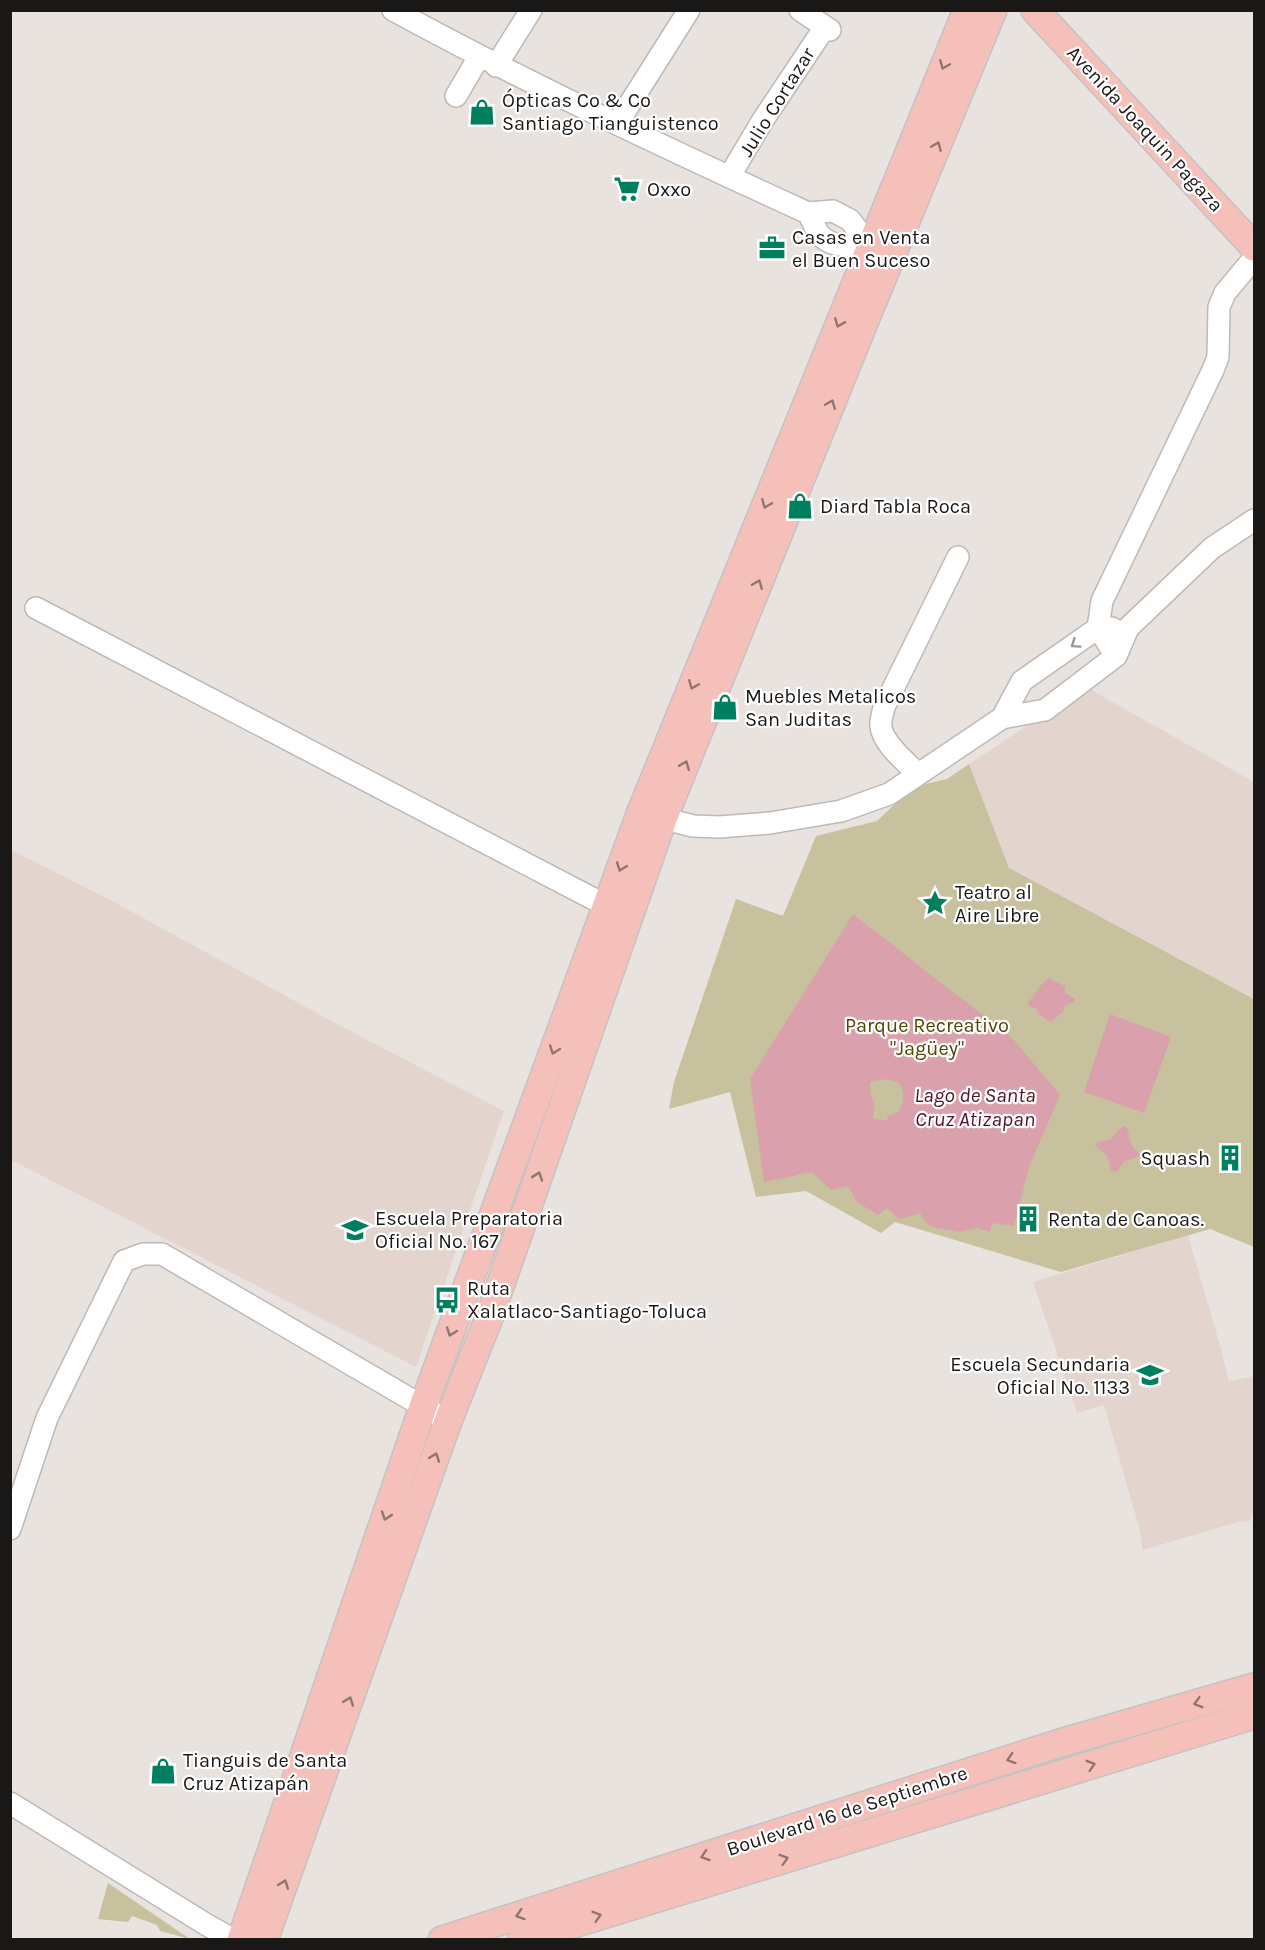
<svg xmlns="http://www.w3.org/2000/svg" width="1265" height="1950" font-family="Karla,sans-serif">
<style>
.built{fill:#e3d5ce}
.green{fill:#c7c19e}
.water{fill:#daa0ac;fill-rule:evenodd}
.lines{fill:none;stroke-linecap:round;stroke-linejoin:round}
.minor-casing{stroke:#bfb9b6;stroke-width:24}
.major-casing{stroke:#c3c3c3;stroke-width:30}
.minor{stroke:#fff;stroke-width:21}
.major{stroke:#f4c0b9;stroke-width:27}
.oneway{stroke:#927470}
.oneway2{stroke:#989797}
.labels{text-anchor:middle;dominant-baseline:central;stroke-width:4.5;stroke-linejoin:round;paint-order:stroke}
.poi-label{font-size:20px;fill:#1a1817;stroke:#fff;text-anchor:start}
.street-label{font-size:20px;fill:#1a1817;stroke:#fff}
.park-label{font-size:20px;fill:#524603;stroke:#fff}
.water-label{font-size:21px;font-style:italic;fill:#561228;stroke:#fff}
</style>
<rect width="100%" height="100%" fill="#e9e3e0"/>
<!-- built -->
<path class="built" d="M1086 687 1254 782V999L1009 868 969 764Z
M10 849 116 903 335 1023 504 1111 416 1367 11 1160Z
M1188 1235 1222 1352 1229 1381 1254 1376V1509L1249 1522 1241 1521 1143 1550 1140 1531 1104 1405 1077 1413 1033 1282Z"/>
<!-- green -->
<path class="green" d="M969 764 1009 868 1254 999V1247L1210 1229 1061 1272 895 1222 881 1233 806 1191 756 1197 730 1092 669 1109 674 1082 736 899 783 916 816 836 877 821 913 787 947 779Z
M108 1883 190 1939 160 1931 157 1925 132 1916 128 1922 98 1919Z"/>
<!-- water -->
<path class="water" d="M853 914 1013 1039 1060 1095 1029 1167 1014 1226 992 1223 990 1232 977 1228 959 1232 936 1228 928 1225 920 1213 899 1219 887 1208 878 1215 857 1202 848 1186 831 1190 812 1172 764 1182 750 1079ZM887 1079 900 1084C906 1095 904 1115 889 1115L886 1121 873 1118 875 1103C870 1098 870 1089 870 1082Z
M1050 977 1053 981 1065 986V993L1075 999 1074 1002 1065 1006 1063 1012 1050 1022 1038 1013 1036 1008 1030 1007 1028 1003 1041 985Z
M1110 1014 1171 1037 1144 1113 1084 1092Z
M1123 1126 1127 1128 1132 1146 1139 1154V1156L1124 1162 1116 1172 1111 1171 1108 1157 1095 1145 1096 1143 1111 1139Z"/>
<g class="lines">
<!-- minor casing -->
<g class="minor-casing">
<path id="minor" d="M393 10C529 84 668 149 808 213L833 211 850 220 870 246
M800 10 830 30
M496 66 531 10
M456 96 479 57
M617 124 689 10
M729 177 763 120 825 27
M808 213C812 219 815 229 819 234 832 249 853 246 870 246
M36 608 607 906
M1116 656 1098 628 1102 601 1213 370 1218 357 1219 307 1225 293 1254 258
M1002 718 1022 681 1098 628H1112
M918 774C907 763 882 743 881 726 880 720 883 713 884 707L958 557
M650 815 693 826 719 827 770 823 841 811 889 794 1002 718 1045 710 1116 656 1128 628 1212 548 1254 520
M10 1529 47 1418 124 1261 143 1254H162L448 1421
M10 1803 207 1925 234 1940"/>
</g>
<!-- major casing -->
<g class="major-casing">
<path id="major" d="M1035 10 1254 247
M241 1940 423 1407 641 812 967 10
M264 1940 448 1421 489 1318 663 819 863 325 993 10
M442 1940 1060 1743 1254 1687
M521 1940 1254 1715"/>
</g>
<!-- minor -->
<use href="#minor" class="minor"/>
<!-- major -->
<use href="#major" class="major"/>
</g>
<!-- one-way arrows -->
<defs><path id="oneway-chevron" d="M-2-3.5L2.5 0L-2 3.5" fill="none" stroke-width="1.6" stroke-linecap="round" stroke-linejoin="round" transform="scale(1.5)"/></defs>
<g class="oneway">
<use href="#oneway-chevron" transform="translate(944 65) rotate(112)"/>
<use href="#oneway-chevron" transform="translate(937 146) rotate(-67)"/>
<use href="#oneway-chevron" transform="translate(839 323) rotate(112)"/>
<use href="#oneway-chevron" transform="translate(831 404) rotate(-68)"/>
<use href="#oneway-chevron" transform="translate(766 504) rotate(112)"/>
<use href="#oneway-chevron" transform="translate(758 584) rotate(-68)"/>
<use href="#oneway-chevron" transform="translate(693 685) rotate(112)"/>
<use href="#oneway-chevron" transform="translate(685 765) rotate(-68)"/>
<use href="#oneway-chevron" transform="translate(621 867) rotate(110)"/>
<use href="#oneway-chevron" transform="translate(554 1050) rotate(110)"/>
<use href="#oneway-chevron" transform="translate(538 1176) rotate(-71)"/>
<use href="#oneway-chevron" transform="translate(451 1332) rotate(110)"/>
<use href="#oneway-chevron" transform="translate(435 1457) rotate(-70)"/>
<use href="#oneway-chevron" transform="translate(386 1516) rotate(109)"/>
<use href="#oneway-chevron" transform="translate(349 1701) rotate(-70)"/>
<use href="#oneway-chevron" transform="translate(1198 1703) rotate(164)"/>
<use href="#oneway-chevron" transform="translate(1011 1759) rotate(162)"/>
<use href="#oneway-chevron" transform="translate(1091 1765) rotate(-17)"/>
<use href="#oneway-chevron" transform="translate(705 1856) rotate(162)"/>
<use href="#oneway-chevron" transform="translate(784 1859) rotate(-17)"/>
<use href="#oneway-chevron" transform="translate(284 1884) rotate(-70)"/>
<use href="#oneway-chevron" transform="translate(520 1915) rotate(162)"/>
<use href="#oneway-chevron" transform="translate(597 1916) rotate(-17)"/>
</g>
<use class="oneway2" href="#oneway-chevron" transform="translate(1075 644) rotate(145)"/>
<!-- icons -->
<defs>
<g id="shop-bare" transform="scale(2.07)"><path d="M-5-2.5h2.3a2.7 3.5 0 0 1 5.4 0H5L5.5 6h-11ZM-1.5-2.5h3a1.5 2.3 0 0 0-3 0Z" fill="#007f5f" stroke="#fff" stroke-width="2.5" paint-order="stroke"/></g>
<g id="supermarket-bare" transform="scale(2.07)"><path d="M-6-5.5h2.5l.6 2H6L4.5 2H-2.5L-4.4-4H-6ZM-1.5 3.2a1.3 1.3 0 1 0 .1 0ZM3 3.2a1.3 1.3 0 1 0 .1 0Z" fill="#007f5f" stroke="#fff" stroke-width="2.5" paint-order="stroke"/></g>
<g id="office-bare" transform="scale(2.07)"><path d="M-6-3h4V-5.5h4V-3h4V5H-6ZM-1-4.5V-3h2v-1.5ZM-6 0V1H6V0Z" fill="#007f5f" stroke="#fff" stroke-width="2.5" paint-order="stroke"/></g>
<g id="sight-bare" transform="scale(2.07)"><path d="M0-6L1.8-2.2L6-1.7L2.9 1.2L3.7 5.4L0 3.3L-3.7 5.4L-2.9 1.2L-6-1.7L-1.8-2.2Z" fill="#007f5f" stroke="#fff" stroke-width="2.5" paint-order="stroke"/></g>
<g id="building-bare" transform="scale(2.07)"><path d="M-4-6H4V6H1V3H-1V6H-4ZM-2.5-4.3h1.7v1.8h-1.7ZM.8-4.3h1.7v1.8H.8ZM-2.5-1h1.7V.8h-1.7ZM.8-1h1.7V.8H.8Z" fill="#007f5f" stroke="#fff" stroke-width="2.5" paint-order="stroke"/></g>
<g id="school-bare" transform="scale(2.07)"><path d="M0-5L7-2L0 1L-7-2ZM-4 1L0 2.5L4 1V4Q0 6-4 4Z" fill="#007f5f" stroke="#fff" stroke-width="2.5" paint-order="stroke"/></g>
<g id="bus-bare" transform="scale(2.07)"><path d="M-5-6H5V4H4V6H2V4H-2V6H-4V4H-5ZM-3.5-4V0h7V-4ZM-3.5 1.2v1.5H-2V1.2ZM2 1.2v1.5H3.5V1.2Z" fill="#007f5f" stroke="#fff" stroke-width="2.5" paint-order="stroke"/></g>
</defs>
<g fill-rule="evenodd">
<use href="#shop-bare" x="482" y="112"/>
<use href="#supermarket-bare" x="627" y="189"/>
<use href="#office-bare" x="772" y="248"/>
<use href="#shop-bare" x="800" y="506"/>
<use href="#shop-bare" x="725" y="707"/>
<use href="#sight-bare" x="935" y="903"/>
<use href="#building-bare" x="1230" y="1158"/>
<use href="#building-bare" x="1028" y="1219"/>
<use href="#school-bare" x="355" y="1230"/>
<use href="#bus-bare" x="447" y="1300"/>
<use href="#school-bare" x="1150" y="1375"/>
<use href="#shop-bare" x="163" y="1771"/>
</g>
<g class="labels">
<!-- poi labels -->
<g class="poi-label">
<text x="502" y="100">Ópticas Co &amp; Co<tspan x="502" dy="23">Santiago Tianguistenco</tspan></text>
<text x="647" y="189">Oxxo</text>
<text x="792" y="237">Casas en Venta<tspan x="792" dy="23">el Buen Suceso</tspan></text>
<text x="820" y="506">Diard Tabla Roca</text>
<text x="745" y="696">Muebles Metalicos<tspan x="745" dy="23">San Juditas</tspan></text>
<text x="955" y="892">Teatro al<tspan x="955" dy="23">Aire Libre</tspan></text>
<text x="1210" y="1158" text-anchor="end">Squash</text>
<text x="375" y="1218">Escuela Preparatoria<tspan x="375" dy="23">Oficial No. 167</tspan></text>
<text x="1048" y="1219">Renta de Canoas.</text>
<text x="467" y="1288">Ruta<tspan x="467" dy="23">Xalatlaco-Santiago-Toluca</tspan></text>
<text x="1130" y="1364" text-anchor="end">Escuela Secundaria<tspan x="1130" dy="23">Oficial No. 1133</tspan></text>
<text x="183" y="1760">Tianguis de Santa<tspan x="183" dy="23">Cruz Atizapán</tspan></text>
</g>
<!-- street labels -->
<g class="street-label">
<text transform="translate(777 102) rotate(-58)">Julio Cortazar</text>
<text transform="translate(1145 129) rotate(47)">Avenida Joaquin Pagaza</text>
<text transform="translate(847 1811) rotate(-18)">Boulevard 16 de Septiembre</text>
</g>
<!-- park labels -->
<g class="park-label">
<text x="927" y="1025">Parque Recreativo<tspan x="927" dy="23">"Jagüey"</tspan></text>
</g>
<!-- water labels -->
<g class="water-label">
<text x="975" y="1095">Lago de Santa<tspan x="975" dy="24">Cruz Atizapan</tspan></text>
</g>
</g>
<!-- border -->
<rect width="1265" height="1950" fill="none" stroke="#1a1817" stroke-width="24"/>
</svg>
